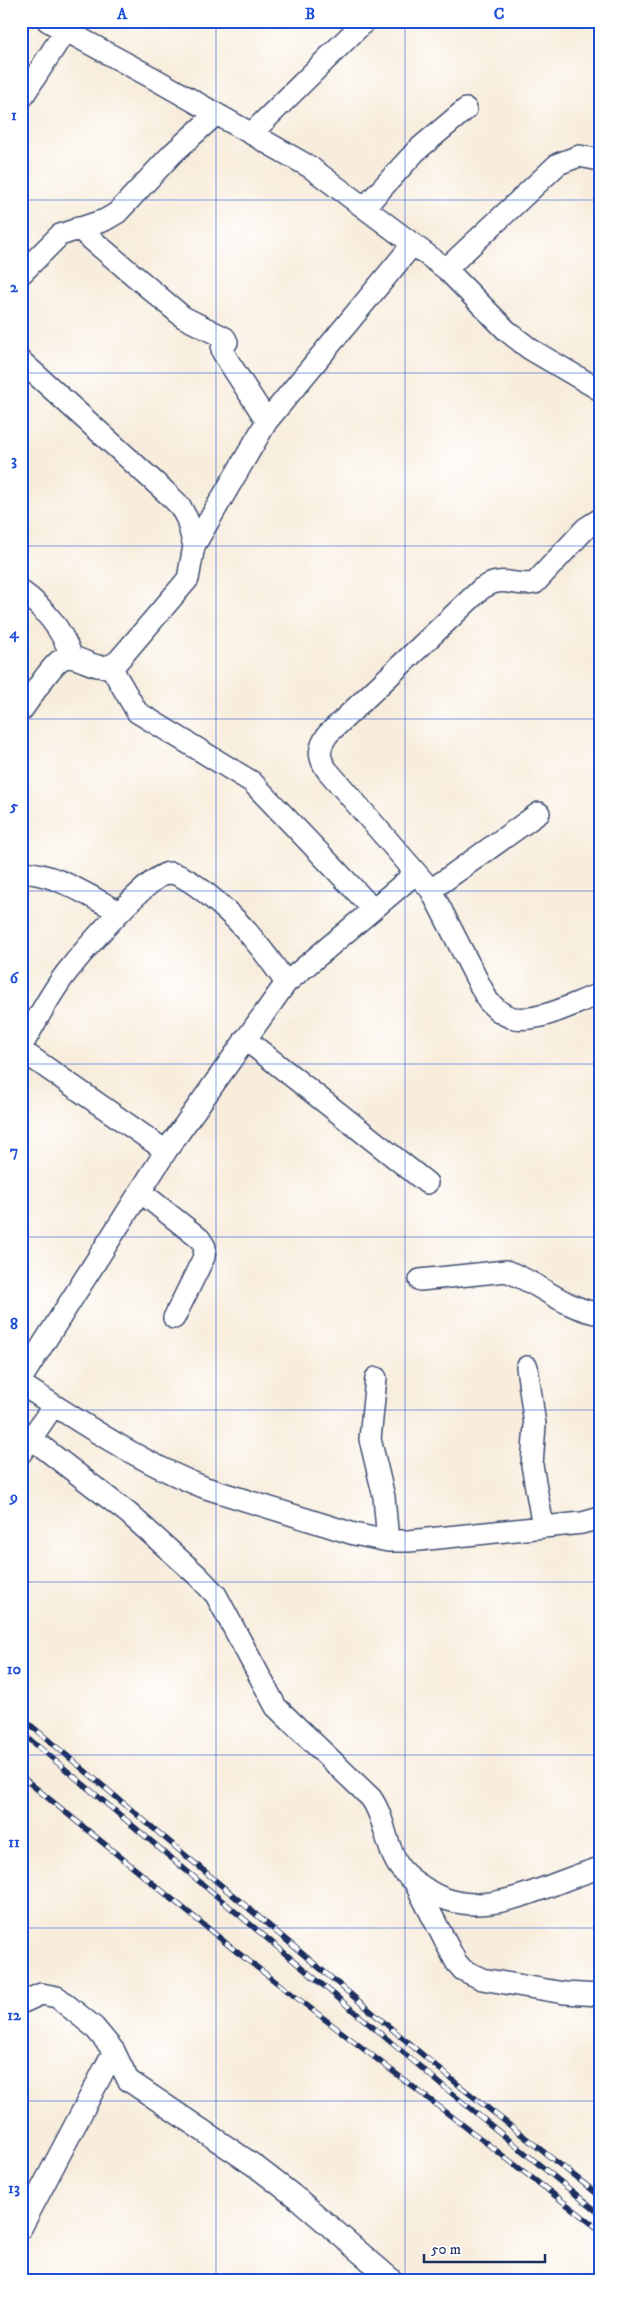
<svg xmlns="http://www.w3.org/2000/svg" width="621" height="2301" font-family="'IM FELL DW Pica',serif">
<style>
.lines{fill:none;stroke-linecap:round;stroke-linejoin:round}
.minor-casing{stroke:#3c4c71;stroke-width:24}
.minor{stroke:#fff;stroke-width:21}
.rail-casing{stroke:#1b2f5e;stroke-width:5.5}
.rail{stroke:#fff;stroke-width:4;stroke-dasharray:11;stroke-linecap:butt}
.grid{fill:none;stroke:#1d4ed8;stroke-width:1;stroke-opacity:0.55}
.neatline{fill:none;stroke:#1d4ed8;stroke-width:2}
.grid-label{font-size:16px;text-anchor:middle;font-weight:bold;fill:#1d4ed8}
</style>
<rect width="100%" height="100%" fill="#fff"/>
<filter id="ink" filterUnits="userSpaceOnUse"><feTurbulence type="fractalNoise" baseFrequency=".02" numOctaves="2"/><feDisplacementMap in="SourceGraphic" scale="10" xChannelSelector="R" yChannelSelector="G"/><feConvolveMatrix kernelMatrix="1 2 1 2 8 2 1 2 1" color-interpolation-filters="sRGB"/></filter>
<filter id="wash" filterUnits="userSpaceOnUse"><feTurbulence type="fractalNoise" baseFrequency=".0096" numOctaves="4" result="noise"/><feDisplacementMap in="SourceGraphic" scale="20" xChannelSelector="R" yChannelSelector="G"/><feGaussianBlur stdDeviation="1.12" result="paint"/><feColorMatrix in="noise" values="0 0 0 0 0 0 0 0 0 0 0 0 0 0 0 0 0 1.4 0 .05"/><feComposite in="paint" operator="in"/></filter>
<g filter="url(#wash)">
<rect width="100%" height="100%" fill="#f8eddc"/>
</g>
<g filter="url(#ink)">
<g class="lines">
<!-- minor casing -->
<g class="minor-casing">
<path id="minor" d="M48 21 153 78 310 167 446 269 507 331 530 349 600 390
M21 99 65 31
M252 133 365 21
M365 207 416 151 466 109
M78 228 183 317 225 338 227 342 222 349 223 353 267 421
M446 269 558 164 579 156 600 160
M21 274 60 235 105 220 117 213 172 154 215 115
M21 361 170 496 180 506 187 519 194 546 188 579 118 661C96 679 77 647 59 661 46 672 32 697 21 711
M600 519 586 528 535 583C512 587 503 574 481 589L328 734C319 747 317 756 327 770L431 890 488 1001C495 1008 503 1016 514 1018 541 1022 574 1003 600 994
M194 546 267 421 413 244
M21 591C46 609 61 629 72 657
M111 667 137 712 252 782 373 909
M21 872C56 873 90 897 120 912
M431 890 539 813
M245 1039 427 1183
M21 1047C36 1022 49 995 67 972 81 954 150 873 169 873 190 873 241 923 254 940 266 954 276 968 286 983
M21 1050 166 1151 21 1379
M166 1151 286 983 416 873
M141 1192 200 1239 205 1247 204 1257 174 1318
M420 1280 506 1271C542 1284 561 1307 600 1314
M527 1367 535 1425 532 1465 543 1527
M376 1378 370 1439 384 1497 388 1541
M21 1384C80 1422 141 1463 206 1488L354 1534 388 1541H409L582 1523 600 1518
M32 1439 128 1513 198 1576 216 1595 276 1707 371 1798C386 1819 385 1847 400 1868 406 1875 415 1882 423 1887 479 1928 543 1884 600 1868
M21 1453 54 1405
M415 1883 456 1962 463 1970 482 1979 564 1993 600 1995
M21 2003 41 1994 57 1997 94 2027 114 2051 128 2080 255 2166 298 2199 392 2280
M21 2228 114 2051"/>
</g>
<!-- minor -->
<use href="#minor" class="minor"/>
<!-- rail casing -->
<g class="rail-casing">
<path id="rail" d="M21 1717 461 2087 600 2196
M21 1732 455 2096 600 2214
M21 1776 237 1952 600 2230"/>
</g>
<!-- rail -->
<use href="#rail" class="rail"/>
</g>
</g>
<!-- grid -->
<path class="grid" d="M216 21V2280M405 21V2280M21 200H600M21 373H600M21 546H600M21 719H600M21 891H600M21 1064H600M21 1237H600M21 1410H600M21 1582H600M21 1755H600M21 1928H600M21 2101H600"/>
<!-- margin -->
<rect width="621" height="2301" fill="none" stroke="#fff" stroke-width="55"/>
<!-- scale -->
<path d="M424 2254v8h121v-8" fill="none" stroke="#1b2f5e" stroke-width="2.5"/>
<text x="431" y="2254" font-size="15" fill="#1b2f5e" stroke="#ffffff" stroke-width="4" paint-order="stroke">50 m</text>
<rect x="28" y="28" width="566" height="2246" class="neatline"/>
<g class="grid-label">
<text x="122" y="19">A</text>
<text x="310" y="19">B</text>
<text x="499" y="19">C</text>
<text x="14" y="120">1</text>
<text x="14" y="292">2</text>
<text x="14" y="465">3</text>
<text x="14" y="638">4</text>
<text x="14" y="811">5</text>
<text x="14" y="983">6</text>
<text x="14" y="1156">7</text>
<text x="14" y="1329">8</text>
<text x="14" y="1502">9</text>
<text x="14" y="1674">10</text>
<text x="14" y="1847">11</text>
<text x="14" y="2020">12</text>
<text x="14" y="2193">13</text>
</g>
</svg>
